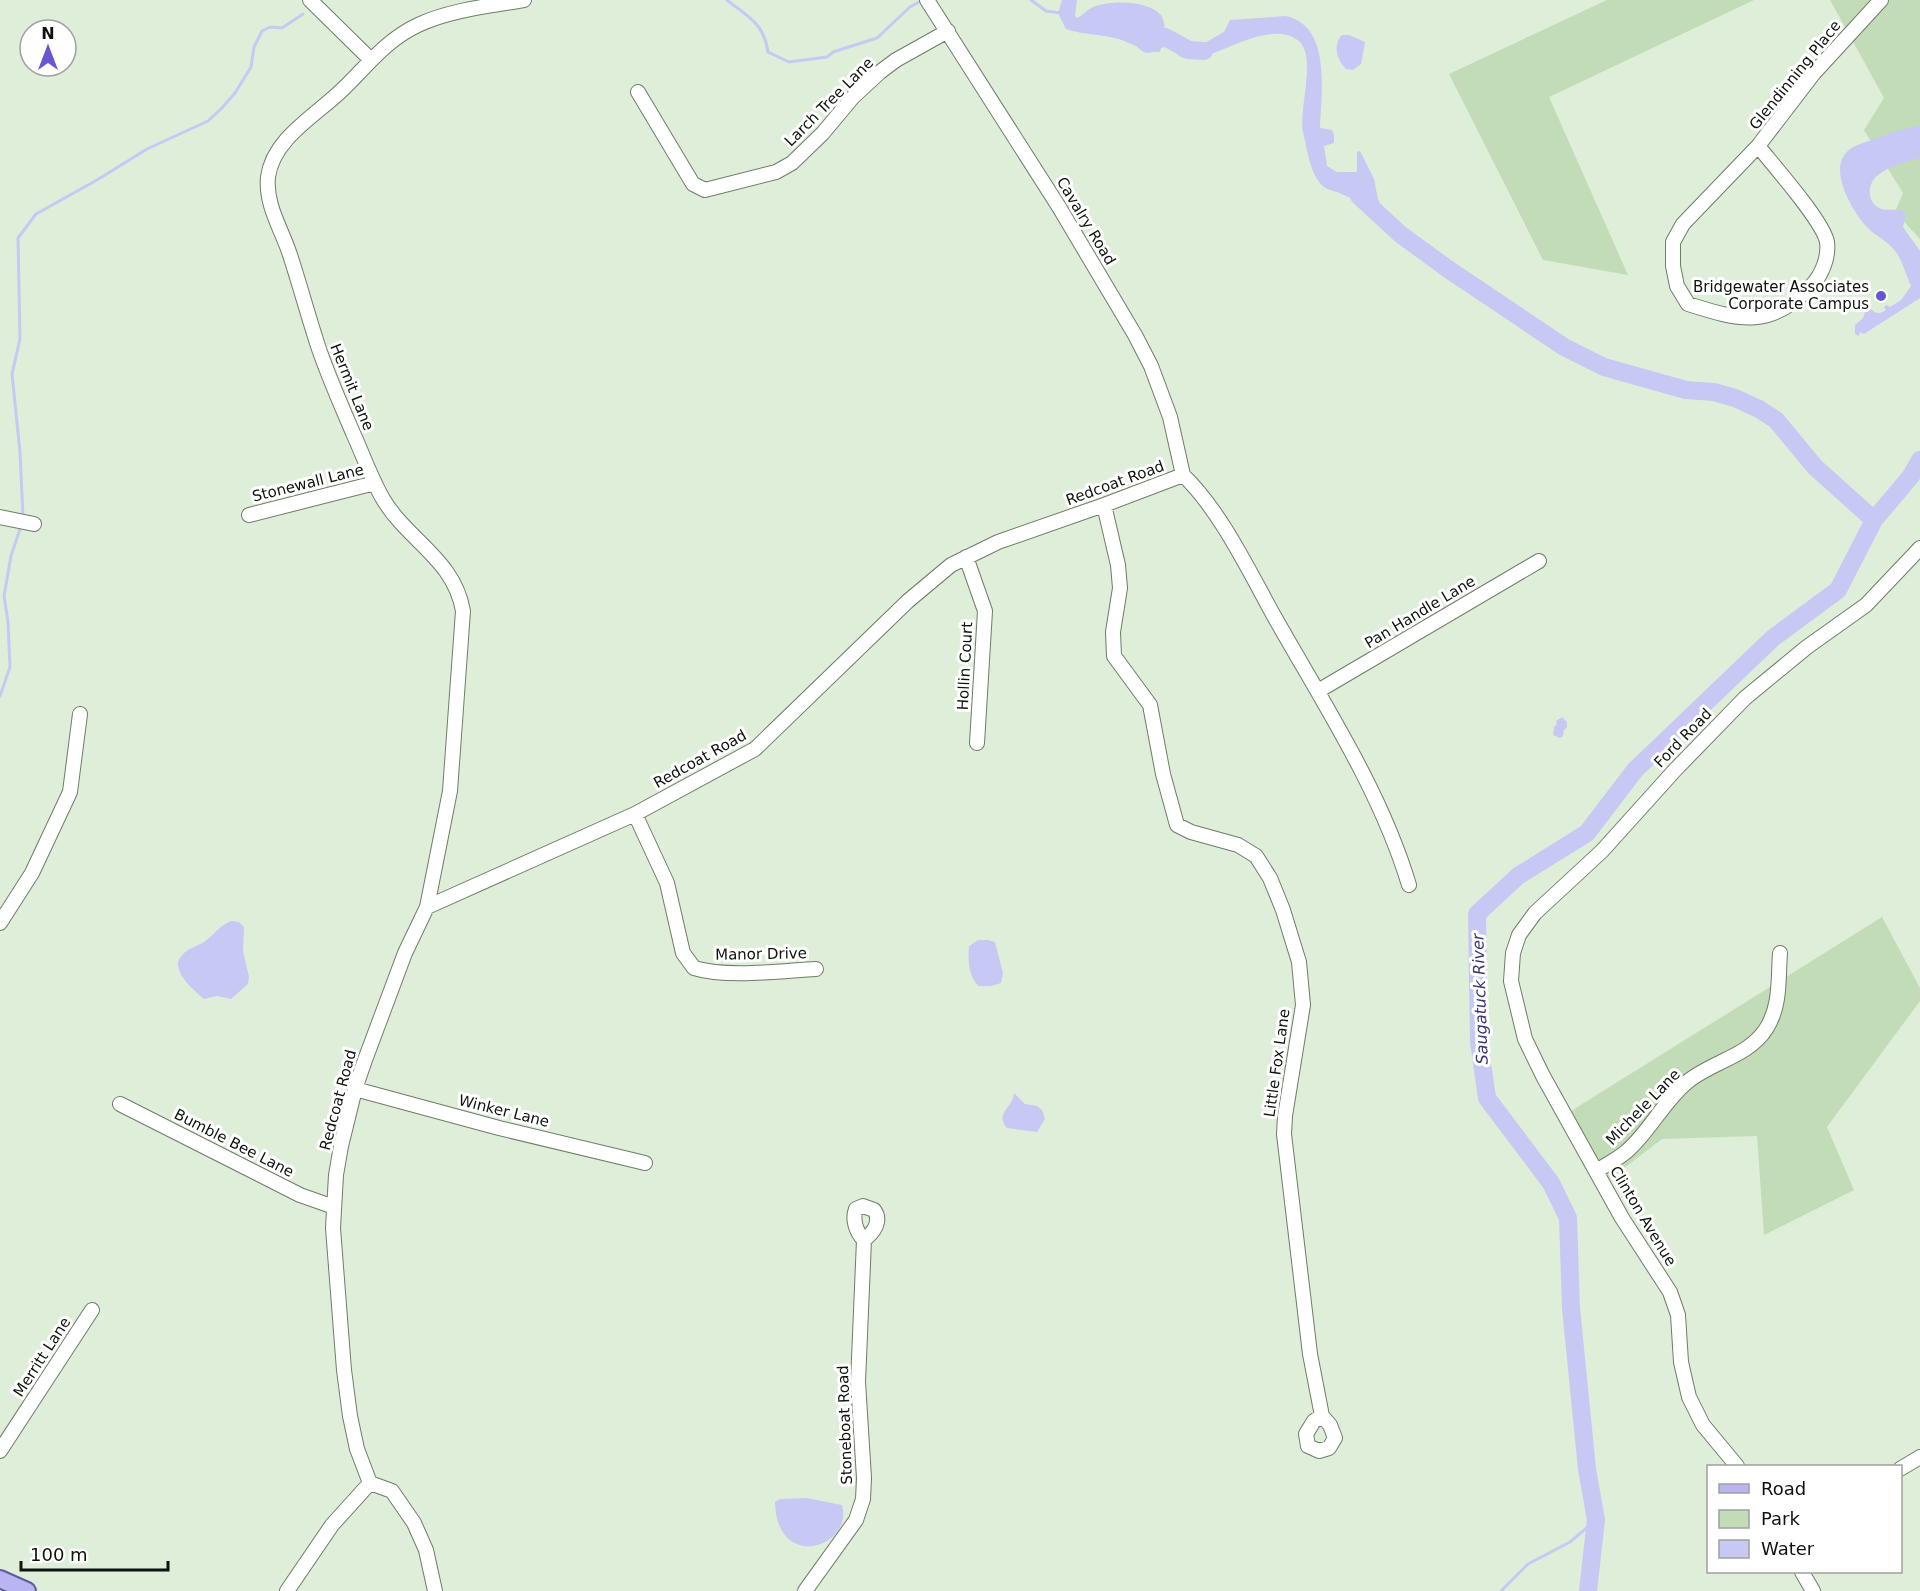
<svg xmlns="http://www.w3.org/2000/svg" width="1920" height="1591" font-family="'DejaVu Sans',sans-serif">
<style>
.green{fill:#c2dcb7}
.water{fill:#c8c8f5}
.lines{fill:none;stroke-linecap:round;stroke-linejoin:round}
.stream{stroke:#c8c8f5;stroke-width:3}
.river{stroke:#c8c8f5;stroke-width:18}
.minor-casing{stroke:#6f7c69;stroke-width:16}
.major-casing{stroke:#5f5c9c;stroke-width:20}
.minor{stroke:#fff;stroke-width:14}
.major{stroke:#b9b5f2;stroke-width:16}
.poi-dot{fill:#6656cf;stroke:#fff;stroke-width:2}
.labels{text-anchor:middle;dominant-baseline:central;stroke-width:6;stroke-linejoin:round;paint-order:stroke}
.street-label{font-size:15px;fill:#0e130c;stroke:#fff}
.poi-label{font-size:15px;fill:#0e130c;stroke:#fff;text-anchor:end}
.water-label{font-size:16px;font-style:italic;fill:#3b3475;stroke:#fff}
</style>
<rect width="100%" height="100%" fill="#dfeed8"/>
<!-- green -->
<path class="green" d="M1607 0H1754L1549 97 1628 275 1543 260 1449 74Z
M1830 0H1920V239L1895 212 1903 193 1864 130 1884 98Z
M1882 917 1920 988V1001L1827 1127 1854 1190 1764 1235 1757 1136 1662 1139 1602 1185 1563 1116Z"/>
<!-- water -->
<path class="water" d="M1062 0H1077L1075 16 1077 18C1083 15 1087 10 1093 7 1111 0 1148 0 1161 15 1168 26 1163 40 1160 52 1146 52 1133 44 1119 39 1101 34 1084 35 1066 29L1058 13Z
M1286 16C1332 26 1321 93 1320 128L1332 130 1334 135V143L1324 146 1327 166 1337 172H1357V152L1360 151 1374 179 1378 199 1382 208 1372 214C1362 202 1351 198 1337 192 1333 191 1328 190 1324 187 1310 176 1307 148 1303 132 1298 109 1319 52 1296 39 1260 17 1200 74 1178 55V51L1181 46 1195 47 1203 44 1224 32 1230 20Z
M1342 35H1349L1365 42 1361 64 1353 70 1346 69C1337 60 1332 45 1342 35Z
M1918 126 1920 127V158C1906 162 1888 166 1877 176 1867 184 1867 202 1879 208 1885 211 1895 209 1902 210L1906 214 1903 227 1920 251V298L1864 334 1860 332 1859 336 1855 334V325L1863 318 1866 309 1870 308C1876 314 1878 315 1886 310L1884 307 1887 305 1890 307 1901 300 1911 286C1906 275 1903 262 1896 252 1888 241 1877 237 1868 228 1854 215 1832 176 1843 157 1850 145 1862 144 1874 139 1890 134 1902 128 1918 126Z
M1562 717 1567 722V727L1564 730 1563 736 1560 738 1553 735 1554 727 1557 724 1556 721Z
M231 921 239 922 244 927 243 951 249 977 248 984 231 999 217 996 204 999C193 989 178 978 178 962 184 947 198 948 208 939 218 931 218 927 231 921Z
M978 940H988L995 942 1003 973 1001 983 991 986H979C968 977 968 959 969 946Z
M1014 1093 1025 1104 1037 1106 1042 1110 1045 1119 1037 1132 1007 1128C994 1112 1013 1109 1014 1093Z
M806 1498 842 1505C854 1548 776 1572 775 1502L780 1499Z"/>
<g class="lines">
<!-- stream -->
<path class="stream" d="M727 0C748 17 764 23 768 52L789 62 827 57 833 52 877 38 910 7 919 2
M1031 0 1046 11 1061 13
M23 517 20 452 12 374 20 339 18 238 36 214 97 180 147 149 208 121 221 109 235 93 251 67 254 47 262 31 270 27 282 28 303 14
M0 696 10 667 8 622 4 596 11 556 20 529
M1501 1591 1528 1564 1570 1542 1596 1520"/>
<!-- river -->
<path class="river" d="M1144 41 1148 44 1165 37 1189 50 1204 51
M1359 196 1400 234 1448 269 1564 347 1604 367 1686 390 1714 392 1735 398 1759 409 1776 420 1815 467 1874 520
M1588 1591 1596 1520 1587 1469 1571 1308 1568 1218 1551 1183 1487 1098 1479 1042 1477 914 1518 876 1587 833 1635 770 1773 638 1838 590 1874 520 1911 476 1920 460"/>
<!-- minor casing -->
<g class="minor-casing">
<path id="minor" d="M310 0 370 59
M927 0 1059 207 1135 335 1151 366 1170 417 1183 475
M638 92 693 184 705 190 776 172 792 163 823 133 853 97 880 72 896 60 948 31
M1758 146C1774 166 1823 221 1827 242 1829 257 1822 274 1813 284 1772 329 1741 321 1688 304L1677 286 1673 266V242L1683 224 1758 146 1814 73 1881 0
M1183 475C1220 510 1249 571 1274 616 1323 703 1380 789 1409 885
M1104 505 1118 565 1120 588 1113 632 1114 656 1150 705 1163 774 1177 825 1191 832 1238 845 1256 856 1270 878 1283 910 1299 962 1303 1005 1285 1116 1284 1134 1310 1354 1322 1416 1330 1425 1335 1438 1329 1448 1319 1451 1308 1446 1306 1434 1314 1421 1322 1416
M249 515 375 483
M0 517 34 524
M966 557 985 611 977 743
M1318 691 1539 561
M635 814 667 883 683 953 694 968C727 978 780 971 816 969
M427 907 635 814 755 749 908 601 951 565 998 542 1104 505 1183 475
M0 923 32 873 70 792 80 714
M355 1089 499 1128 645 1163
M120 1104 300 1195 334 1207
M1596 1171C1606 1165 1618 1159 1627 1151 1650 1131 1663 1102 1687 1082 1711 1062 1749 1056 1766 1029 1781 1006 1778 979 1780 953
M0 1451 92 1310
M1737 1466 1703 1425 1689 1397 1681 1362 1678 1315 1670 1292 1622 1218 1543 1076 1525 1039 1511 981 1513 953 1519 935 1535 913 1602 851 1675 770 1745 698 1807 647 1866 605 1920 548
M1900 1469 1920 1457
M370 1483 357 1449 350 1416 344 1370 333 1228 336 1175 341 1146 355 1089 365 1060 405 953 427 907 450 791 463 611C454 559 408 541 383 499 371 478 363 455 353 433 341 405 329 378 319 349 309 319 301 289 291 258 283 231 265 206 268 177 273 138 318 114 343 89 367 66 386 40 418 25 450 10 489 6 524 0
M370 1483 392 1491 414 1523 426 1550 435 1591
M1802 1572 1813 1591
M287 1591 332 1525 370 1483
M805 1591 856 1520 863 1499 864 1478 858 1382 864 1240C856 1232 852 1219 856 1209L863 1206 874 1210C882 1221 874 1232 864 1240"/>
</g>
<!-- major casing -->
<g class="major-casing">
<path id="major" d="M0 1579 27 1591"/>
</g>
<!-- minor -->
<use href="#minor" class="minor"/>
<!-- major -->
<use href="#major" class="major"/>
</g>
<!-- markers -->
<circle class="poi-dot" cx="1881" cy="296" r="6"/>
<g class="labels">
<!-- street labels -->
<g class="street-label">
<text transform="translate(1795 75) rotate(-51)">Glendinning Place</text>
<text transform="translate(829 102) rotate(-45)">Larch Tree Lane</text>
<text transform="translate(1086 221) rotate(59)">Cavalry Road</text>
<text transform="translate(352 387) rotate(68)">Hermit Lane</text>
<text transform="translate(308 483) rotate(-14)">Stonewall Lane</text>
<text transform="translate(1115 483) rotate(-20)">Redcoat Road</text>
<text transform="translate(1420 612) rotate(-31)">Pan Handle Lane</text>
<text transform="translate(965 666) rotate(-87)">Hollin Court</text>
<text transform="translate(1683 738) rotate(-46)">Ford Road</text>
<text transform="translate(700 759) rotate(-29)">Redcoat Road</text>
<text transform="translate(761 954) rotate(-1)">Manor Drive</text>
<text transform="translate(1277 1063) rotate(-82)">Little Fox Lane</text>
<text transform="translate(338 1100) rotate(-75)">Redcoat Road</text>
<text transform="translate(1643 1107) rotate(-46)">Michele Lane</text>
<text transform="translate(504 1111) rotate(14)">Winker Lane</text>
<text transform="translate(234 1143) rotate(27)">Bumble Bee Lane</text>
<text transform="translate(1643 1216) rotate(59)">Clinton Avenue</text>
<text transform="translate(42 1357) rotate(-57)">Merritt Lane</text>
<text transform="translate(845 1425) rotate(-92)">Stoneboat Road</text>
</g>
<!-- poi labels -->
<g class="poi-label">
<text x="1869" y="287">Bridgewater Associates<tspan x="1869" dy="17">Corporate Campus</tspan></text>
</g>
<!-- water labels -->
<g class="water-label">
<text transform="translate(1480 999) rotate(-92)">Saugatuck River</text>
</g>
</g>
<!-- legend -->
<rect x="1707" y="1465" width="195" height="108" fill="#ffffff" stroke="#9fa19e" stroke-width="1.5"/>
<rect x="1719" y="1484" width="30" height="9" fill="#b9b5f2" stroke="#9fa19e" stroke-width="1.5"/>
<text x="1761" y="1495" font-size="18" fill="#0e130c">Road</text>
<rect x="1719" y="1510" width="30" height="18" fill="#c2dcb7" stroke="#9fa19e" stroke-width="1.5"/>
<text x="1761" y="1525" font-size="18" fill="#0e130c">Park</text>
<rect x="1719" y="1540" width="30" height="18" fill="#c8c8f5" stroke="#9fa19e" stroke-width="1.5"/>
<text x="1761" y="1555" font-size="18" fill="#0e130c">Water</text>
<!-- north arrow -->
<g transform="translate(48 48)"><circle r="28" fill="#ffffff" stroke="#9fa19e" stroke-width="1.5"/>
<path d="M0-4.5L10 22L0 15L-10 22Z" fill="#6656cf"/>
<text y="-9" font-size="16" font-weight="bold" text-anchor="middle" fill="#0e130c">N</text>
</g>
<!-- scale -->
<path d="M21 1561v9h147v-9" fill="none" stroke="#0e130c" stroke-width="3"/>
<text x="30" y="1561" font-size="18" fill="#0e130c" stroke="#ffffff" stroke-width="4.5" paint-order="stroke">100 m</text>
</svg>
